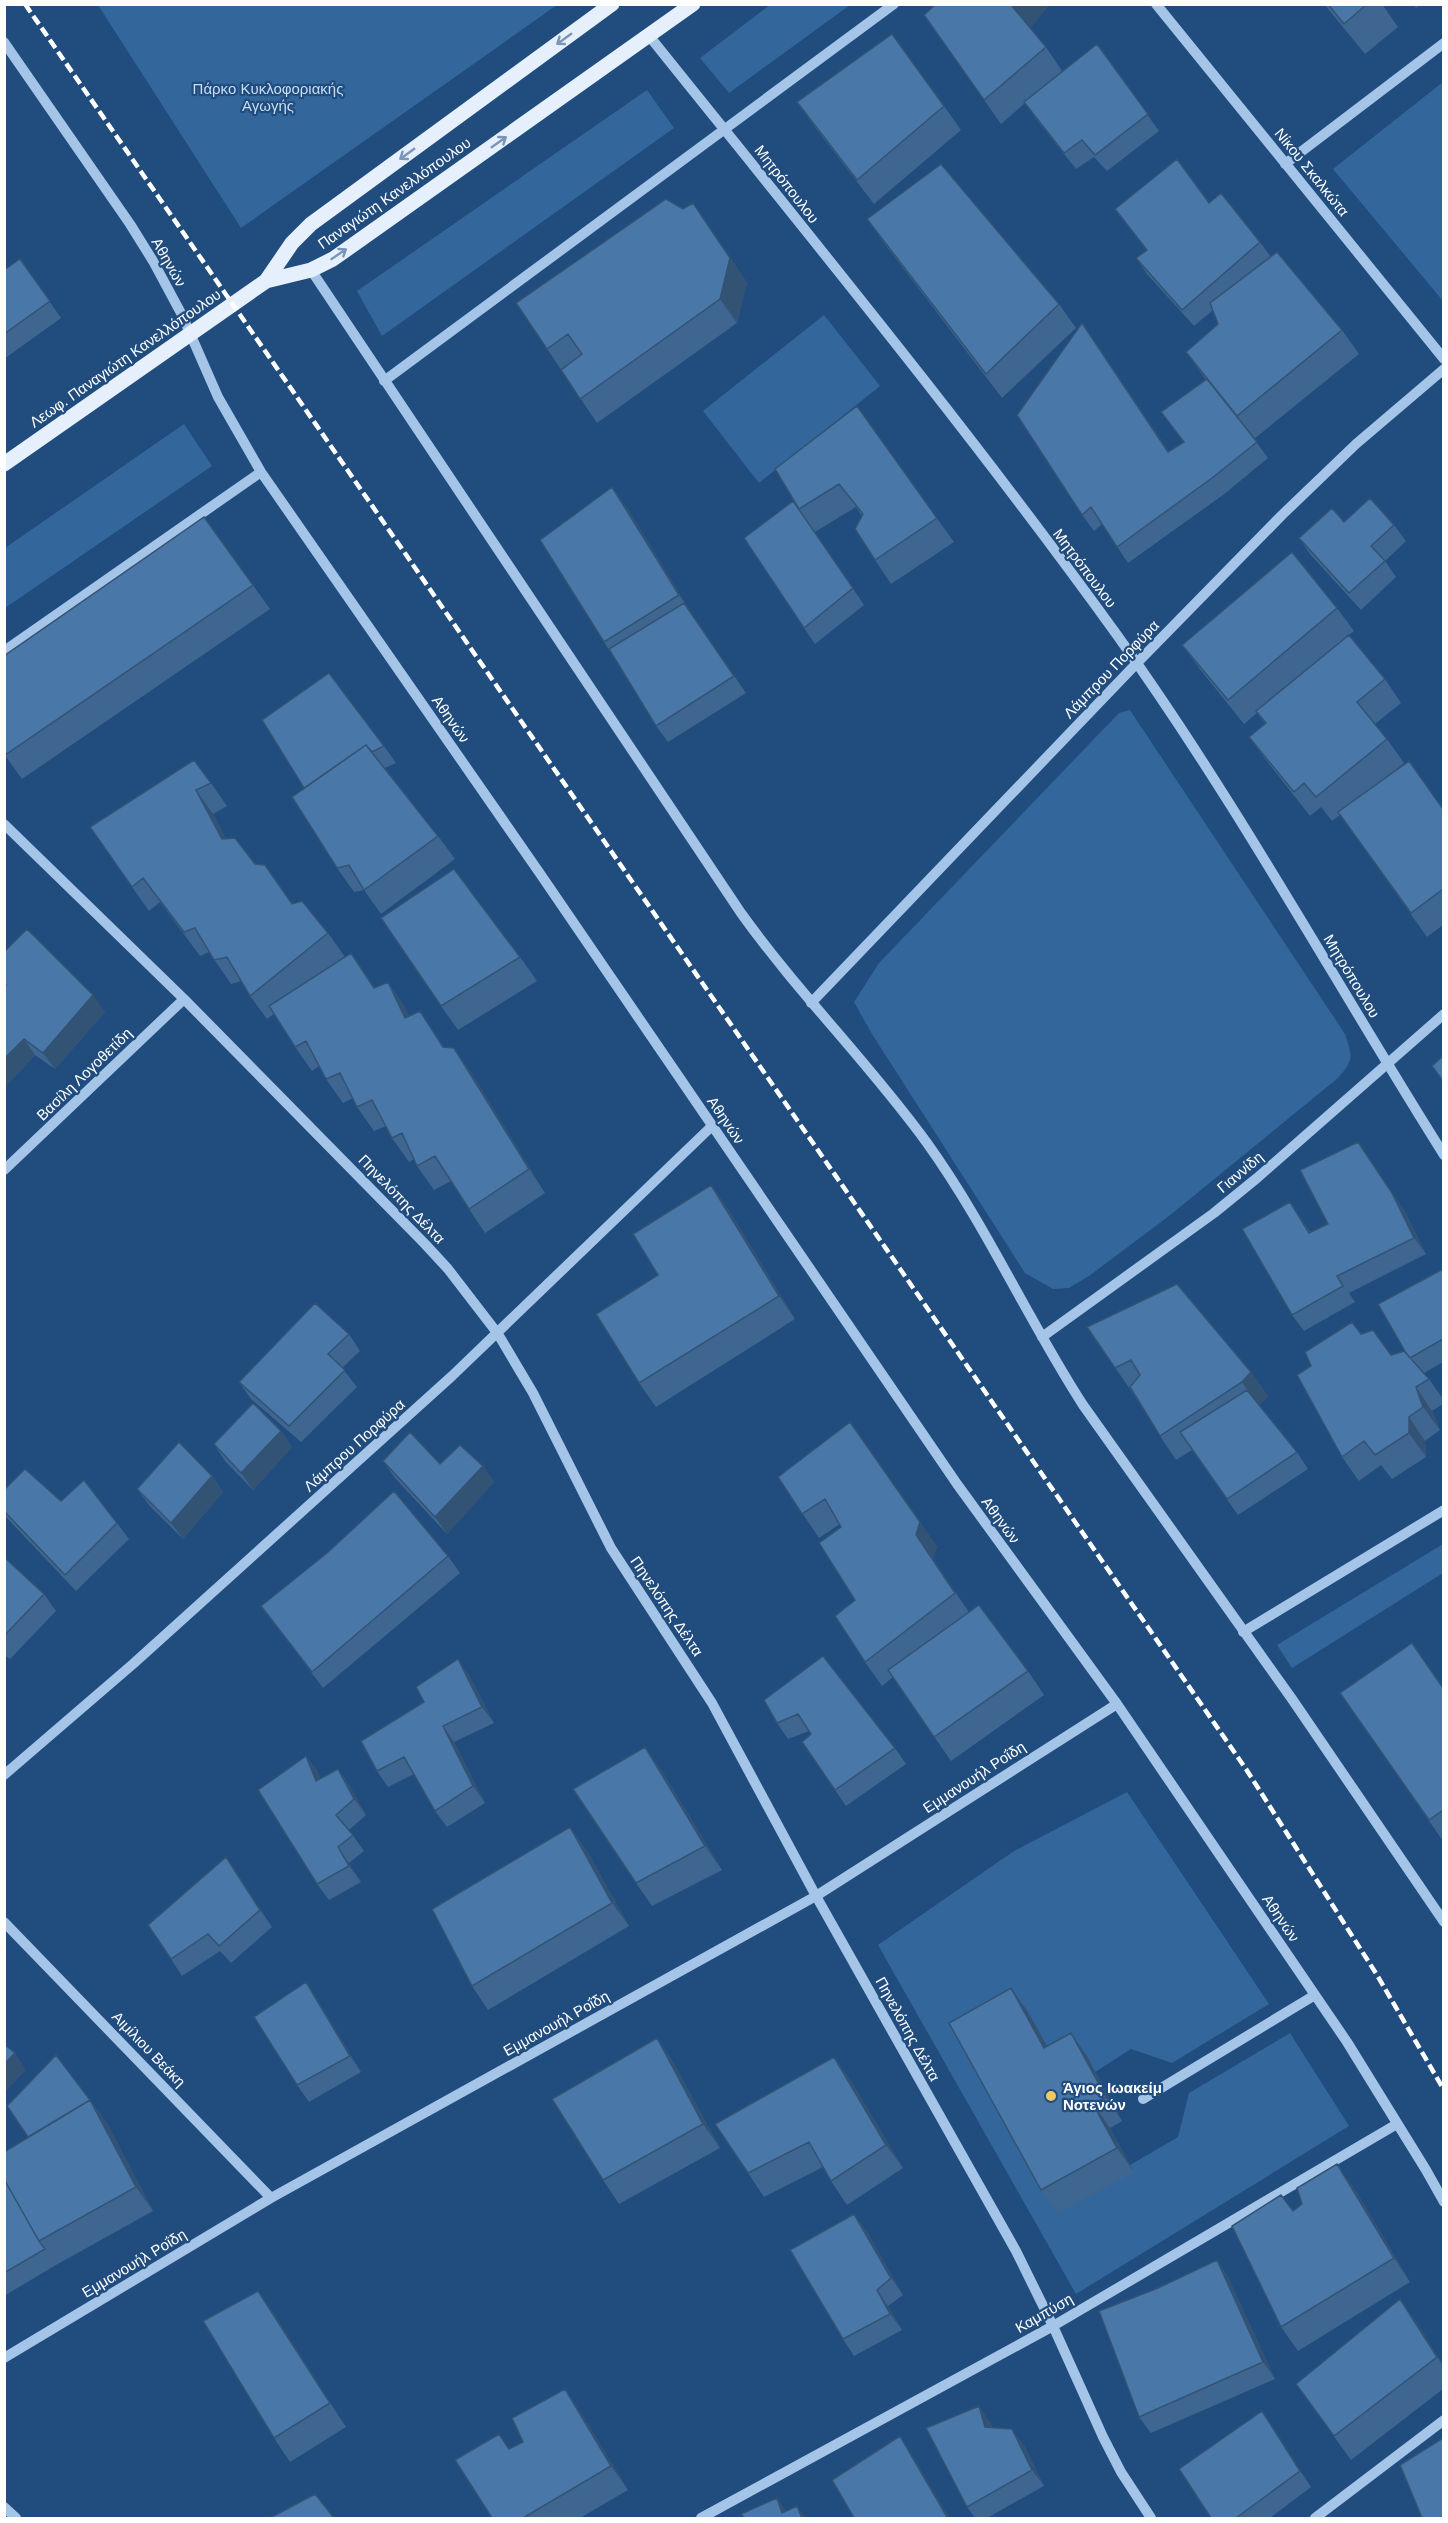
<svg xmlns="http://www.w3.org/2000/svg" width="1448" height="2523" font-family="Arial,sans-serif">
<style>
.green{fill:#33679c}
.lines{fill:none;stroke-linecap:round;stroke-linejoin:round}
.minor{stroke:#a4c5e7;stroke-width:10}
.major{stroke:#e6f0fd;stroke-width:15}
.rail{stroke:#fff;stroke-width:4.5;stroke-dasharray:10 4.5;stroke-linecap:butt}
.wall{fill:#3f6690}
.shaded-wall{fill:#335375}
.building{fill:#4977a7;stroke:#335375;stroke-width:1.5}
.oneway{stroke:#7996b7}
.poi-dot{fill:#f4c665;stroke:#204c7e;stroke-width:2}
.labels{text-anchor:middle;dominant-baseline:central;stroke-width:4.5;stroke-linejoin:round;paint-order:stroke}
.park-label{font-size:15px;fill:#c8def5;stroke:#204c7e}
.street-label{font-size:15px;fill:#fff;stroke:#204c7e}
.poi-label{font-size:15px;font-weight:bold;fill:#fff;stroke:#204c7e;text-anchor:start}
</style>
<rect width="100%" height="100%" fill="#204c7e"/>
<!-- green -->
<path class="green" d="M98 5H557L241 228Z
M770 5H850L729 93 700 58Z
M1443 82V301L1333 169Z
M647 90 674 128 382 336 357 291Z
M824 315 880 386 759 483 703 411Z
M184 424 212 466 5 608V548Z
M1130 710 1345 1034C1352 1056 1355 1059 1338 1078L1169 1216 1089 1276 1069 1288 1053 1289 1025 1273 872 1034 854 1002 879 963 1119 713Z
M1443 1544V1573L1292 1668 1277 1645Z
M1127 1792 1269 2004 1172 2063 1131 2049 1095 2072 966 2046 1133 2172 1130 2165 1178 2137 1189 2093 1290 2033 1349 2126 1076 2294 878 1945 1014 1851Z"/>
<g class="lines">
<!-- minor -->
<path class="minor" d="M1156 4 1444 359
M650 37C808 234 969 430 1117 635 1236 801 1335 982 1444 1155
M4 42 130 224 153 261 182 315 218 397 261 472 541 875 957 1484 1117 1704 1347 2042 1426 2170 1444 2202
M1285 164 1444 43
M311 270 741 913C799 994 869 1063 927 1143 986 1225 1028 1320 1083 1405L1292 1699 1444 1922
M384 381 894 4
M4 651 261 472
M4 824 184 999 425 1244 448 1269 498 1334 533 1393 611 1548 712 1703 816 1896 1016 2251 1053 2326 1103 2437 1121 2472 1151 2518
M811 1003 1136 664 1282 515 1356 444 1444 369
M4 1170 184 999
M1042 1337 1214 1213 1257 1178 1444 1014
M1243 1632 1444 1510
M4 1775 133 1664 452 1376 712 1126
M4 1922 271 2198
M1143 2099 1315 1995
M4 2358 271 2198 816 1896 1117 1704
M4 2507 16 2518
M701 2518 1053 2326 1397 2124
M1315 2518 1444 2420"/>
<!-- major -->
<path class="major" d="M266 281 292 243 311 224 612 4
M4 464 266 281 311 270 333 259 693 4"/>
<!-- rail -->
<path class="rail" d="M25 4 1246 1769 1377 1975 1444 2090"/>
</g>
<!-- wall -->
<path class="wall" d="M1324 4H1382L1398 27 1365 54Z
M1413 4H1421L1416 8Z
M924 15 1030 28 1046 47 1062 71 1045 86 1097 44 1159 131 1107 171 1094 157 1076 169 1036 119 1025 103 1001 124Z
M797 102 944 106 961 130 874 204 814 126Z
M1209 203 1260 242 1271 257 1342 330 1359 354 1254 439 1268 458 1223 495 1128 563 1102 524 1094 531 1082 515 1094 340 1169 452 1183 442 1161 412 1206 380 1186 352 1218 324 1213 310 1194 326 1147 274 1136 258 1146 250 1115 209Z
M867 219 1059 304 1076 328 1002 398 884 243Z
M20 259 61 318 4 359V270Z
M747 282 737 323 597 423 516 303Z
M857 406 954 542 891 584 875 560 862 516 856 507 815 532 864 605 815 644 804 628 797 505Z
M612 487 629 511 695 619 746 693 668 742 656 726 604 642Z
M204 517 270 609 22 779 4 754Z
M1344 522 1394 525 1406 541 1385 561 1396 577 1361 610 1310 554 1299 538Z
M1337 608 1354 631 1349 635 1385 679 1401 703 1375 724 1387 739 1404 763 1389 775 1443 809V925L1427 937 1340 815 1332 821 1321 807 1310 816 1266 760 1249 737 1265 724 1257 713 1244 724 1199 668 1182 645Z
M384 746 396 763 385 768 438 836 455 859 381 914 364 890 354 892 337 868 304 788Z
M211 783 227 806 213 814 226 839 255 864 292 904 328 933 345 957 375 988 388 982 404 1006 409 1016 420 1011 444 1047 471 1072 545 1193 485 1233 469 1209 451 1181 434 1190 417 1166 414 1159 409 1162 392 1138 386 1126 374 1131 357 1107 353 1098 343 1103 326 1079 319 1066 312 1071 295 1047 274 1014 267 1019 250 996 242 981 231 984 209 952 200 956 160 902 149 911 90 827Z
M4 952 105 1012 55 1069 35 1055 4 1088Z
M520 957 537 981 458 1030 441 1006Z
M1358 1142 1404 1210 1426 1254 1349 1293 1355 1302 1304 1331 1292 1315 1290 1202 1310 1232 1328 1224Z
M711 1185 728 1209 795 1319 656 1407 639 1383 658 1275Z
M1443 1270V1362L1424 1373 1429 1379 1443 1399V1404L1432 1411 1440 1430 1425 1441 1426 1457 1392 1479 1381 1465 1359 1481 1342 1457 1311 1366 1361 1334 1391 1355 1404 1351Z
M1087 1327 1251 1372 1268 1396 1259 1405 1297 1452 1308 1469 1238 1515 1192 1450 1176 1460 1160 1436 1132 1392Z
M349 1334 360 1351 342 1368 357 1387 301 1442 251 1399 239 1382Z
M281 1431 292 1447 253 1490 225 1461 214 1444Z
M383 1461 483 1466 494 1482 447 1534 395 1478Z
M212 1476 223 1492 183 1539 149 1505 137 1489Z
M778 1477 937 1546 933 1559 969 1612 1028 1671 1044 1695 951 1761 893 1677 882 1686 865 1662 855 1600 841 1527 840 1524 819 1538Z
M4 1490 61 1501 117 1523 129 1539 76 1591 6 1517 4 1515Z
M448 1556 460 1573 323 1688 261 1606Z
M4 1557 44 1594 56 1611 10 1659 4 1655Z
M469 1675 494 1723 454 1742 485 1803 447 1827 435 1811 414 1774 388 1787 377 1771Z
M1443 1688V1841L1340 1693Z
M764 1700 895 1748 906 1764 846 1806 802 1742 811 1734 809 1731 788 1739 777 1723Z
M306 1756 318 1772 320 1779 338 1769 349 1785 366 1815 349 1830 364 1851 349 1863 361 1882 329 1900 317 1884Z
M662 1771 722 1870 652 1906 636 1883Z
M570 1827 587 1851 629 1926 488 2010 472 1986Z
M226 1857 272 1927 231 1963 220 1951 182 1976 171 1959Z
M306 1982 317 1999 361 2072 309 2102 297 2085Z
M1028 2012 1047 2046 1087 2056 1122 2121 1110 2128 1134 2172 1058 2213 1041 2190Z
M657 2038 673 2062 720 2148 619 2204 603 2180Z
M834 2057 851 2081 903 2168 847 2205 831 2181 823 2167 764 2197 748 2173Z
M90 2100 107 2123 153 2211 56 2265 4 2296V2152Z
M1354 2188 1410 2282 1298 2351 1281 2327 1293 2211Z
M866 2230 903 2295 888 2306 902 2330 854 2356 843 2339Z
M1217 2260 1228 2277 1275 2379 1151 2433 1139 2417 1158 2288Z
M258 2291 274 2314 346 2427 290 2462 274 2438Z
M1400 2299 1417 2323 1443 2365V2389L1351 2460 1296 2384Z
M581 2413 628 2490 580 2518H492L509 2449Z
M990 2422 992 2427 1024 2445 1044 2486 987 2518H975L967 2507Z
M1273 2427 1311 2487 1270 2518H1211Z"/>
<!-- shaded-wall -->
<path class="shaded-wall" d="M1014 4H1050L1029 30 1012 6Z
M709 226 747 282 737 323 720 299Z
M612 487 629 511 695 619 746 693 679 595Z
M196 790 213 814 239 863 222 839Z
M388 982 404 1006 421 1042 405 1018Z
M93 995 105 1012 55 1069 43 1053Z
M420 1011 436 1035 459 1071 443 1047Z
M24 1039 35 1055 4 1088V1059Z
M454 1048 471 1072 545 1193 529 1169Z
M1358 1142 1404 1210 1426 1254 1414 1238Z
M711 1185 728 1209 795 1319 779 1296Z
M1251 1372 1268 1396 1258 1406 1242 1382Z
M1416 1387 1432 1411 1440 1430 1423 1407Z
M1409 1417 1425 1441 1426 1457 1409 1433Z
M281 1431 292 1447 253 1490 241 1473Z
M483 1466 494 1482 447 1534 435 1517Z
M212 1476 223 1492 183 1539 171 1523Z
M920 1522 937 1546 933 1559 972 1617 916 1535Z
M458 1659 469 1675 494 1723 482 1707Z
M443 1726 454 1742 485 1803 473 1786Z
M645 1747 662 1771 722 1870 705 1846Z
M306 1756 318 1772 328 1797 316 1781Z
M338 1769 349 1785 366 1815 354 1799Z
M570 1827 587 1851 629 1926 612 1903Z
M338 1847 349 1863 361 1882 349 1866Z
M226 1857 237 1873 272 1927 260 1910Z
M306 1982 317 1999 361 2072 350 2056Z
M1011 1988 1028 2012 1061 2071 1044 2048Z
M1071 2033 1087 2056 1122 2121 1106 2097Z
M657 2038 673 2062 720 2148 703 2124Z
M15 2053 26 2070 4 2093V2064Z
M834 2057 851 2081 903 2168 886 2145Z
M90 2100 107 2123 153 2211 136 2187Z
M1093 2104 1110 2128 1134 2172 1117 2148Z
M1337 2164 1354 2188 1410 2282 1394 2258Z
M854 2214 866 2230 903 2295 891 2278Z
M1217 2260 1228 2277 1275 2379 1263 2362Z
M877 2290 888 2306 902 2330 890 2314Z
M258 2291 274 2314 346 2427 330 2403Z
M1400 2299 1417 2323 1443 2365V2366Z
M565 2389 581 2413 628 2490 611 2466Z
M979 2406 990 2422 997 2443 985 2427Z
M1262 2411 1273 2427 1311 2487 1300 2471Z
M1012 2429 1024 2445 1044 2486 1032 2470Z
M900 2436 911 2453 950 2518 947 2517Z
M777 2498 788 2514 782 2513Z
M797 2506 806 2518H802Z"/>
<!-- building -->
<path class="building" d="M936 4H1014L1012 6 1046 47 984 100 924 15Z
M1328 4H1367L1344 24Z
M892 34 944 106 857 180 797 102Z
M1097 44 1148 114 1095 155 1082 140 1064 153 1024 102Z
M1177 159 1209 203 1221 193 1260 242 1182 310 1136 258 1147 250 1115 209Z
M941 164 1059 304 986 374 867 219Z
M666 199 683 209 693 203 730 258 720 299 580 399 561 370 582 354 568 334 547 349 516 303Z
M1277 252 1342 330 1237 416 1186 352 1218 324 1210 303Z
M20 259 50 301 4 334V270Z
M1082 323 1168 452 1184 442 1161 412 1207 379 1257 442 1212 478 1117 547 1091 507 1082 515 1017 415Z
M857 406 937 518 875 560 855 529 863 514 839 484 799 509 775 469Z
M612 487 679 595 604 642 540 540Z
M1370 498 1394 525 1371 546 1385 561 1349 593 1299 538 1332 508 1344 522Z
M793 501 853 588 804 628 744 538Z
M204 517 253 585 5 755 4 656Z
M1292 552 1337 608 1228 700 1182 645Z
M684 603 734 676 656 726 609 649Z
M1349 635 1385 679 1357 702 1387 739 1316 797 1304 783 1294 792 1249 737 1266 723 1256 711Z
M329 673 384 746 372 752 366 745 304 788 262 720Z
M366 745 438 836 364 890 349 865 337 868 292 797Z
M194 760 211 783 196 790 222 839 235 838 255 864 265 865 292 904 302 901 328 933 250 996 227 957 214 960 195 928 184 932 143 878 132 887 90 827Z
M1409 761 1443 809V889L1411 913 1338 812Z
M454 869 520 957 441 1006 381 918Z
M27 929 93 995 43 1053 24 1039 4 1059V987L6 985 4 983V952Z
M351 953 374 988 388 982 405 1018 420 1011 443 1047 454 1048 529 1169 469 1209 435 1156 417 1166 402 1133 392 1138 372 1100 357 1107 340 1073 326 1079 306 1041 295 1047 269 1006Z
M1443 1056V1081L1432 1066Z
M1358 1142 1392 1193 1414 1238 1337 1276 1343 1286 1292 1315 1242 1229 1290 1202 1309 1233 1328 1224 1300 1170Z
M711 1185 779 1296 639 1383 596 1314 658 1275 633 1234Z
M1443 1269V1339L1410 1358 1406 1353 1378 1304Z
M1177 1284 1251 1372 1242 1382 1160 1436 1130 1387 1140 1375 1131 1360 1115 1368 1087 1327Z
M315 1303 349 1334 328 1354 345 1370 289 1426 239 1382Z
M1352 1322 1361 1334 1373 1330 1391 1355 1404 1351 1429 1379 1416 1387 1423 1407 1409 1417V1433L1375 1455 1364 1441 1342 1457 1297 1375 1311 1366 1305 1352Z
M1247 1390 1297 1452 1227 1499 1180 1432Z
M253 1403 281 1431 241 1473 214 1444Z
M850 1422 920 1522 916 1535 955 1593 865 1662 835 1616 855 1600 819 1543 841 1527 825 1499 802 1514 778 1477Z
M410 1432 440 1464 460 1445 483 1466 435 1517 383 1461Z
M179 1442 212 1476 171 1523 137 1489Z
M25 1469 61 1501 84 1480 117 1523 65 1575 4 1511V1490Z
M394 1491 448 1556 312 1672 261 1606 327 1553Z
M4 1557 44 1594 4 1636Z
M979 1605 1028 1671 934 1737 888 1670Z
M1412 1643 1443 1688V1810L1429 1820 1340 1693Z
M823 1656 895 1748 835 1790 802 1742 811 1734 798 1714 777 1723 764 1700Z
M458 1659 482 1707 443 1726 473 1786 435 1811 404 1757 377 1771 361 1741 424 1702 416 1687Z
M645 1747 705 1846 636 1883 573 1789Z
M306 1756 316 1781 338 1769 354 1799 336 1815 353 1835 338 1847 349 1866 317 1884 258 1790Z
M570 1827 612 1903 472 1986 432 1909Z
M226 1857 260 1910 219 1946 208 1934 171 1959 148 1925Z
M306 1982 350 2056 297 2085 254 2017Z
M1011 1988 1044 2048 1071 2033 1106 2097 1093 2104 1117 2148 1041 2190 949 2023Z
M657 2038 703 2124 603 2180 552 2099Z
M4 2044 15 2053 4 2064Z
M56 2055 90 2100 28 2137 7 2106Z
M834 2057 886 2145 831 2181 809 2142 748 2173 715 2124Z
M90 2100 136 2187 39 2241 4 2179V2152Z
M1337 2164 1394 2258 1281 2327 1232 2226 1281 2195 1293 2211 1302 2204 1297 2188Z
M4 2179 39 2241 45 2249 4 2273Z
M854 2214 891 2278 877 2290 890 2314 843 2339 790 2250Z
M1217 2260 1263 2362 1139 2417 1099 2311 1158 2288Z
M258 2291 330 2403 274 2438 203 2321Z
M1400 2299 1437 2357 1334 2436 1296 2384Z
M565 2389 611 2466 523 2518H492L455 2460 499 2434 509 2449 523 2442 512 2418Z
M979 2406 985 2427 1012 2429 1032 2470 967 2507 926 2428Z
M1262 2411 1300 2471 1236 2518H1211L1179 2469Z
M900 2436 947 2517 945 2518H854L832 2480Z
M1443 2438V2518H1422L1400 2465Z
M315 2494 334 2518H270Z
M777 2498 782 2513 797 2506 802 2518H744L741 2514Z"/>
<!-- one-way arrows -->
<defs><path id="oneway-shaft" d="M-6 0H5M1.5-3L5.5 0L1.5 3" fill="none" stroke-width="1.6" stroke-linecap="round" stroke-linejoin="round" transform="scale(1.5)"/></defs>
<g class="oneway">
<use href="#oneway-shaft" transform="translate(564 39) rotate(144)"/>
<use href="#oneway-shaft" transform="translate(499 142) rotate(-35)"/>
<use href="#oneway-shaft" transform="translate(407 154) rotate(144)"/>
<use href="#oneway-shaft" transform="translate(339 254) rotate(-34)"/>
</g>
<!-- markers -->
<circle class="poi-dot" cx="1051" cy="2096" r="6"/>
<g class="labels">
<!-- park labels -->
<g class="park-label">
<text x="268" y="88">Πάρκο Κυκλοφοριακής<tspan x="268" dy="17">Αγωγής</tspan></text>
</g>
<!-- street labels -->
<g class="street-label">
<text transform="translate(1312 172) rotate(51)">Νίκου Σκαλκώτα</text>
<text transform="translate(787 184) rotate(52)">Μητρόπουλου</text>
<text transform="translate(394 193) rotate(-35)">Παναγιώτη Κανελλόπουλου</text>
<text transform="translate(169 262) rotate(60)">Αθηνών</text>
<text transform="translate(125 358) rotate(-35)">Λεωφ. Παναγιώτη Κανελλόπουλου</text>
<text transform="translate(1085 568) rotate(53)">Μητρόπουλου</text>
<text transform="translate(1111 669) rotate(-46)">Λάμπρου Πορφύρα</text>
<text transform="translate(451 719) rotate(55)">Αθηνών</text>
<text transform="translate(1352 976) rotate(59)">Μητρόπουλου</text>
<text transform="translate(84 1074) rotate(-44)">Βασίλη Λογοθετίδη</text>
<text transform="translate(726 1120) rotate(56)">Αθηνών</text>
<text transform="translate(1240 1172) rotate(-40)">Γιαννίδη</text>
<text transform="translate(402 1199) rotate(46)">Πηνελόπης Δέλτα</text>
<text transform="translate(354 1445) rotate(-42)">Λάμπρου Πορφύρα</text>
<text transform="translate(1001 1520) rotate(54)">Αθηνών</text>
<text transform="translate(667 1606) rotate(56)">Πηνελόπης Δέλτα</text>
<text transform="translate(974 1777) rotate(-33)">Εμμανουήλ Ροΐδη</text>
<text transform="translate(1281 1918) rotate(56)">Αθηνών</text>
<text transform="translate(556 2023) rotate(-29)">Εμμανουήλ Ροΐδη</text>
<text transform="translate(908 2029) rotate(61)">Πηνελόπης Δέλτα</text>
<text transform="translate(149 2049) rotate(46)">Αιμίλιου Βεάκη</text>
<text transform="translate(134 2263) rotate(-31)">Εμμανουήλ Ροΐδη</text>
<text transform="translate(1044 2313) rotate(-30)">Καμπύση</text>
</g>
<!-- poi labels -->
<g class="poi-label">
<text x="1063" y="2087">Άγιος Ιωακείμ<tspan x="1063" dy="17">Νοτενών</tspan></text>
</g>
</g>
<!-- border -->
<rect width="1448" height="2523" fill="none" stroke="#ffffff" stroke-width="12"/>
</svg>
